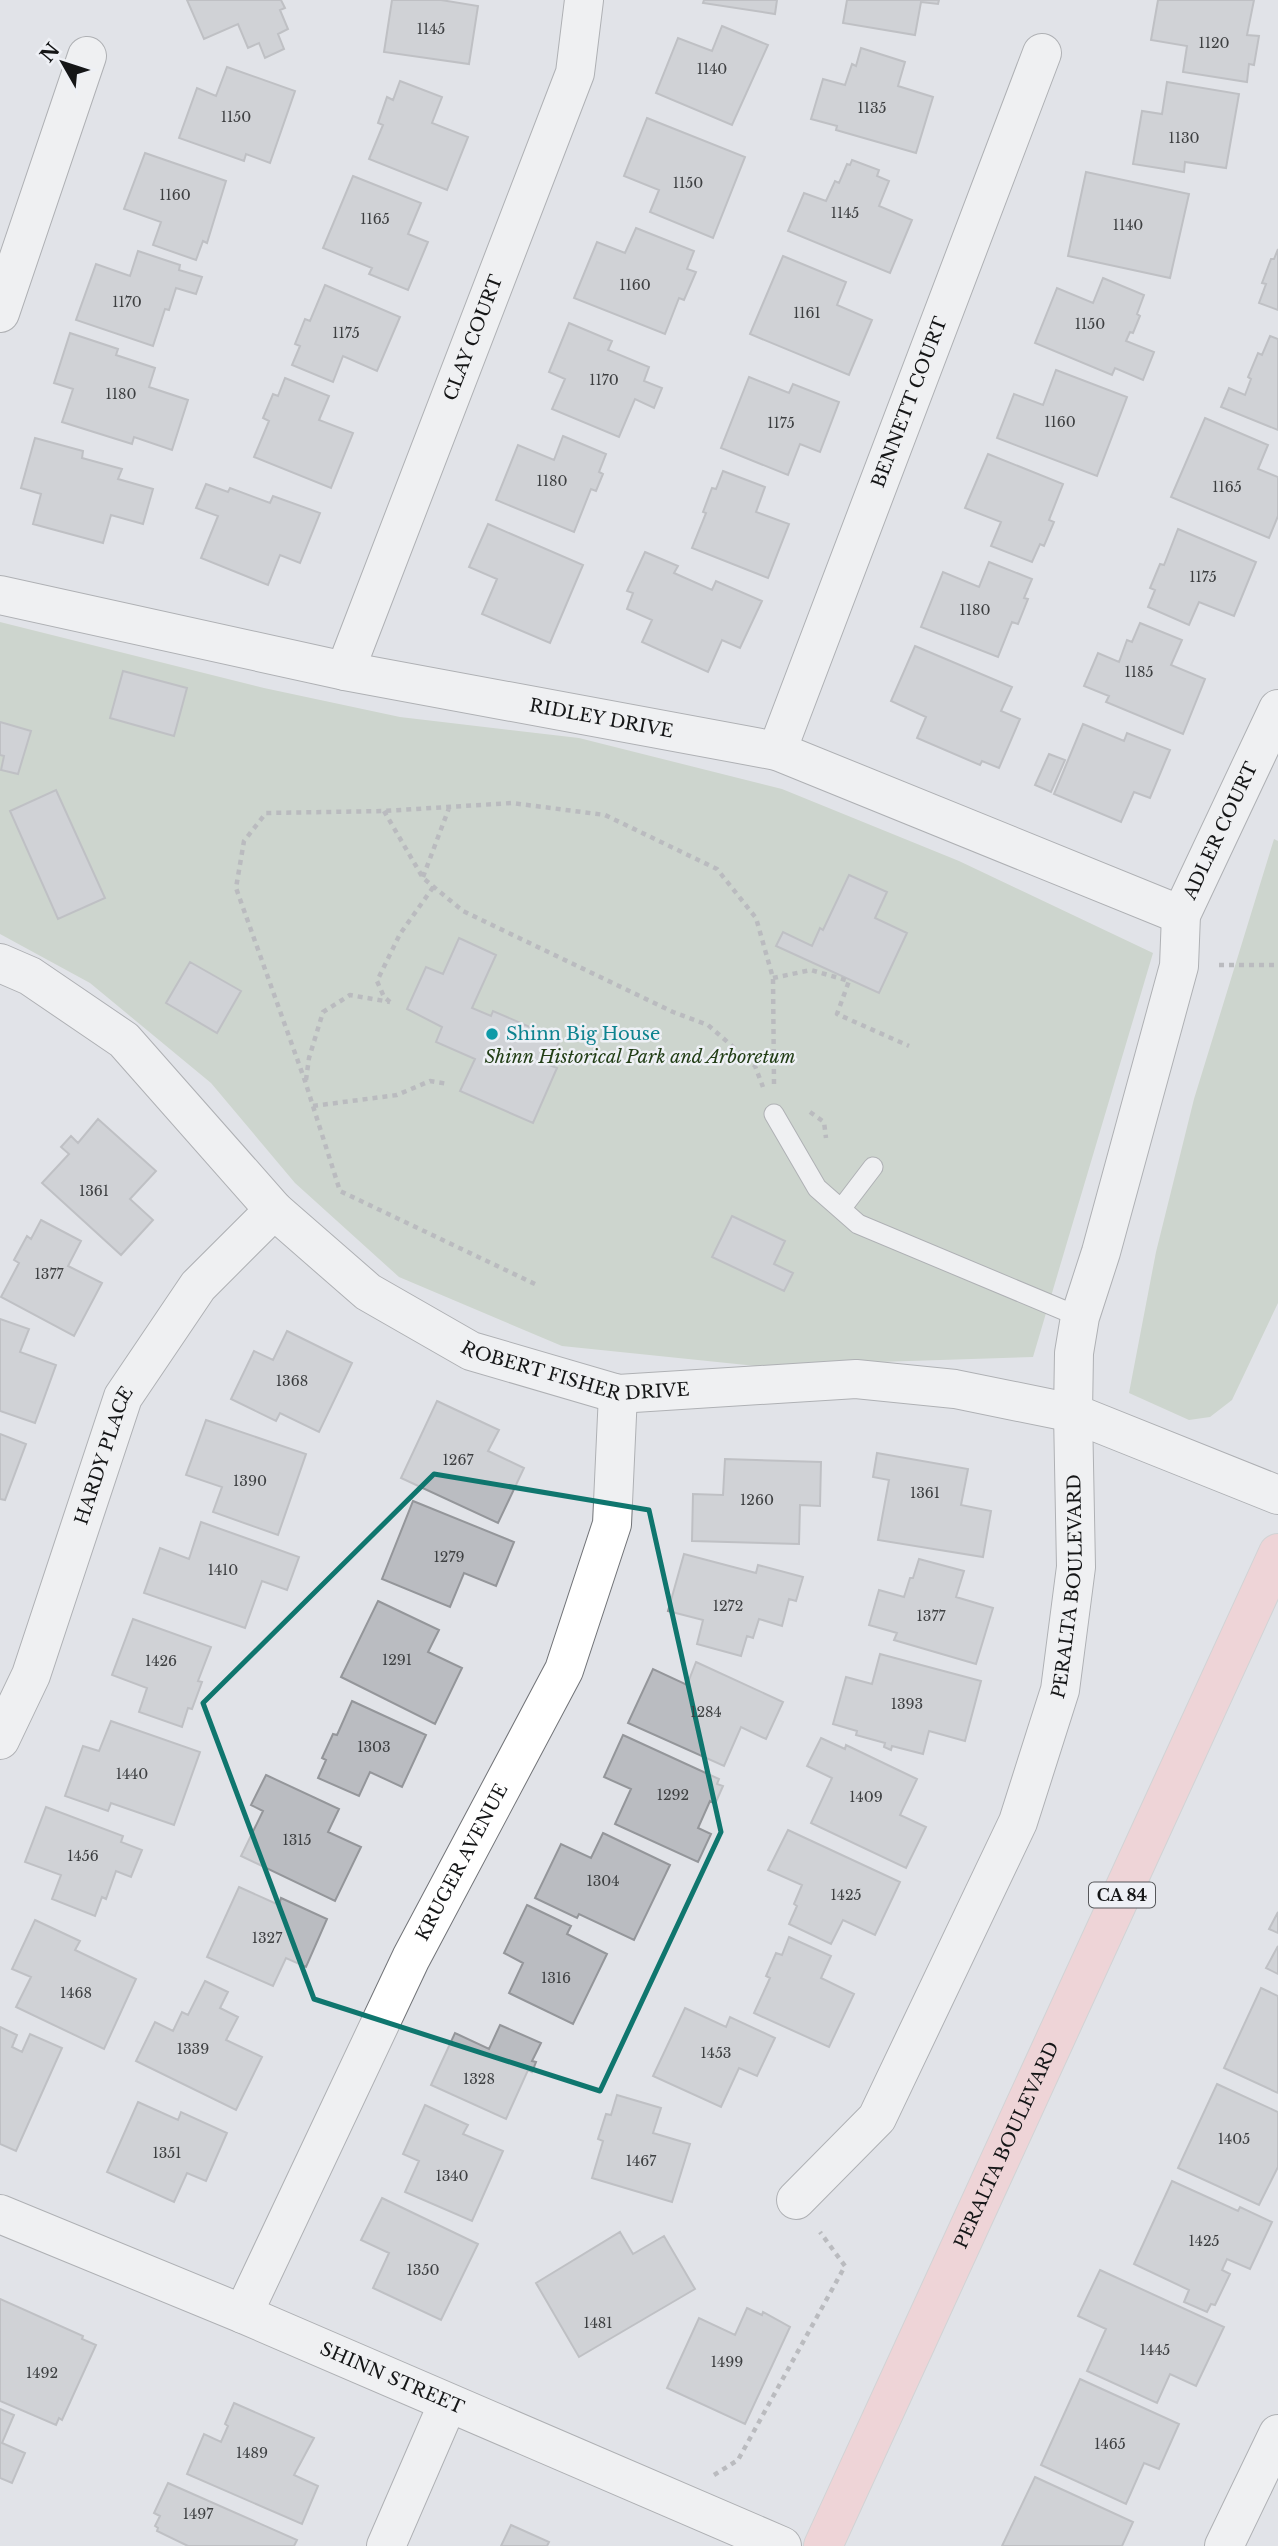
<svg xmlns="http://www.w3.org/2000/svg" width="1278" height="2546" font-family="'Libre Baskerville',serif">
<style>
.green{fill:#b4c3af}
.building{fill:#babcc1;stroke:#94969a;stroke-width:2}
.lines{fill:none;stroke-linecap:round;stroke-linejoin:round}
.service-casing{stroke:#717377;stroke-width:21}
.minor-casing{stroke:#717377;stroke-width:40}
.primary-casing{stroke:#bdbebe;stroke-width:40}
.path{stroke:#8a8b8f;stroke-width:4.5;stroke-dasharray:5 5;stroke-linecap:butt}
.service{stroke:#fff;stroke-width:19}
.minor{stroke:#fff;stroke-width:38}
.primary{stroke:#fcc2c3;stroke-width:38}
.marked{fill:none;stroke:#0f766e;stroke-width:5;stroke-linejoin:round}
.culture-dot{fill:#0f9aa8;stroke:#eef0f5;stroke-width:2.5}
.labels{text-anchor:middle;dominant-baseline:central;stroke-width:5;stroke-linejoin:round;paint-order:stroke}
.number-label{font-size:14px;fill:#3e4042}
.shield{fill:#eef0f5;stroke:#56575a;stroke-width:2}
.shield-label{font-size:16px;font-weight:bold;fill:#151617}
.street-label{font-size:18px;fill:#151617;stroke:#eef0f5}
.culture-label{font-size:18px;fill:#0d838f;stroke:#eef0f5;text-anchor:start}
.park-label{font-size:18px;font-style:italic;fill:#223e16;stroke:#eef0f5}
</style>
<rect width="100%" height="100%" fill="#e1e3e8"/>
<!-- green -->
<path class="green" d="M0 622 264 688 400 717 579 738 782 789 959 861 1153 953 1033 1357 756 1366 562 1346 399 1277 295 1183 211 1083 90 983 0 934Z
M1274 839 1278 841V1303L1232 1400 1210 1417 1189 1420 1129 1393 1156 1252 1194 1099Z"/>
<!-- building -->
<path class="building" d="M187 0H281L285 8 280 10 288 29 278 34 284 49 265 58 259 43 248 48 238 24 204 39Z
M392 0H441L478 6 469 64 384 52Z
M704 0H777L775 14 703 3Z
M847 0H939L938 4 921 2 915 35 843 23Z
M1158 0H1254L1247 35 1259 36 1254 65 1249 64 1247 82 1183 72 1187 46 1151 40Z
M722 26 768 45 732 125 656 93 678 38 712 51Z
M861 48 905 62 898 86 933 97 916 153 836 130 837 126 811 119 823 79 845 85 852 64 856 66Z
M227 67 295 91 270 163 246 154 244 161 179 138 197 88 216 96Z
M400 81 442 97 432 123 468 137 447 190 369 159 383 125 378 123 387 97 393 100Z
M1167 82 1239 94 1226 168 1185 162 1184 172 1133 164 1142 111 1162 114Z
M647 118 745 157 713 238 650 212 659 190 624 176Z
M145 153 226 181 207 243 203 241 196 260 153 245 161 222 124 209Z
M852 160 879 170 877 176 889 181 879 206 912 220 890 273 788 231 804 193 826 201 835 181 839 183 847 164 850 165Z
M1086 172 1189 194 1170 278 1068 256Z
M353 176 421 203 408 234 428 242 408 290 369 274 372 268 323 248Z
M636 228 694 251 687 269 696 272 684 300 679 298 665 334 574 298 597 242 625 253Z
M1278 249V310L1259 303 1266 284 1262 283 1271 259H1274Z
M138 251 180 265 179 270 202 277 196 294 176 288 169 310 165 309 153 346 76 320 96 264 130 276Z
M783 256 846 282 837 305 872 320 849 375 750 334Z
M1103 278 1144 295 1137 314 1140 316 1133 333 1130 332 1126 341 1154 352 1143 380 1115 368 1112 375 1035 343 1057 288 1093 303Z
M325 285 400 317 377 371 343 356 333 382 292 365 300 346 295 344 305 319 310 321Z
M569 323 612 341 608 350 649 367 644 381 662 388 654 408 635 399 619 437 552 409 565 379 549 372Z
M70 333 118 349 116 355 155 368 149 387 188 400 172 450 134 437 132 444 62 422 73 389 54 383Z
M1270 336 1278 339V430L1221 407 1229 388 1245 395 1251 379 1248 377 1258 353 1262 355Z
M1056 370 1127 397 1097 476 997 438 1014 394 1043 405Z
M749 377 789 393 793 384 839 402 820 452 800 444 788 475 721 448Z
M285 378 329 396 319 420 353 433 331 488 254 457 269 421 263 418 273 394 278 396Z
M1205 418 1268 445 1258 469 1278 477V516L1269 538 1171 497Z
M563 436 606 454 599 472 603 474 596 491 591 489 574 532 496 500 518 445 554 460Z
M35 438 83 451 82 458 122 469 118 479 153 489 143 524 111 515 103 543 33 524 41 494 21 488Z
M988 454 1063 484 1049 520 1054 522 1044 546 1040 544 1032 562 991 546 1001 522 965 508Z
M723 471 765 487 756 512 789 524 768 578 692 548 706 513 703 512 712 488 716 489Z
M206 484 228 492 230 488 270 503 273 496 320 513 300 563 280 555 268 585 201 558 218 516 196 508Z
M488 524 583 565 550 643 482 614 497 579 469 567Z
M1178 529 1256 562 1234 616 1199 602 1189 625 1148 607 1155 590 1150 588 1160 564 1164 565Z
M645 552 678 566 674 573 712 590 716 581 762 601 740 648 722 640 708 672 642 642 652 620 627 609 633 593 627 591Z
M989 562 1032 579 1024 598 1028 599 1018 624 1012 622 998 657 921 627 943 572 979 587Z
M1140 623 1182 640 1171 665 1205 679 1183 734 1106 702 1109 696 1084 686 1098 653 1119 662 1127 640 1132 642Z
M915 646 1012 687 1001 711 1020 719 999 768 982 761 980 765 917 738 926 717 891 701Z
M123 671 187 688 174 736 110 718Z
M0 722 31 731 18 774 1 770 4 756 0 755Z
M1083 724 1124 741 1127 733 1170 750 1150 798 1134 792 1121 822 1054 794Z
M1049 754 1065 760 1051 792 1035 785Z
M56 790 105 898 58 919 10 811Z
M849 875 887 892 875 918 907 933 879 993 776 946 783 932 812 946 820 928 823 930Z
M459 938 496 955 472 1008 491 1016 493 1011 560 1040 549 1065 557 1068 533 1123 460 1091 475 1059 436 1042 442 1027 407 1009 426 967 443 974Z
M190 962 241 991 217 1033 166 1003Z
M98 1119 156 1171 130 1199 153 1220 121 1255 42 1183 69 1154 61 1147 71 1136 78 1143Z
M732 1216 785 1241 774 1264 793 1273 784 1291 712 1257Z
M41 1220 81 1241 68 1266 102 1283 74 1336 1 1297 19 1263 14 1260 27 1236 31 1239Z
M0 1319 29 1329 20 1352 56 1365 35 1423 0 1411Z
M287 1331 352 1363 319 1432 280 1413 276 1421 231 1399 254 1351 273 1360Z
M437 1401 499 1430 488 1451 524 1468 498 1523 401 1478Z
M206 1420 306 1454 278 1535 213 1512 222 1487 186 1475Z
M0 1434 26 1444 5 1500 0 1499Z
M877 1453 968 1469 961 1505 991 1511 983 1557 878 1540 889 1480 873 1477Z
M725 1459 821 1462 820 1506 800 1505 799 1544 692 1541 693 1494 723 1495Z
M413 1501 514 1542 496 1586 464 1573 450 1607 382 1579Z
M201 1522 299 1557 287 1590 262 1581 245 1628 144 1593 160 1548 189 1559Z
M684 1554 756 1573 758 1565 803 1577 796 1601 789 1599 782 1626 759 1619 753 1638 747 1636 741 1656 697 1644 703 1620 668 1611Z
M919 1559 964 1571 956 1597 993 1608 976 1664 894 1640 897 1633 869 1625 879 1590 904 1597 910 1578H913Z
M378 1601 439 1630 428 1652 462 1668 435 1724 341 1677Z
M133 1619 211 1647 198 1681 202 1682 192 1709 188 1708 182 1727 139 1712 147 1688 112 1675Z
M880 1654 981 1681 965 1741 929 1731 923 1754 892 1746 891 1750 884 1747 885 1743 856 1735 857 1731 833 1724 846 1677 872 1684Z
M696 1662 783 1702 766 1739 741 1727 724 1766 628 1723 653 1669 687 1685Z
M352 1701 426 1735 402 1787 370 1772 359 1796 318 1778 326 1760 322 1758 333 1734 337 1735Z
M111 1721 200 1752 174 1825 111 1803 108 1811 65 1796 83 1746 99 1751Z
M623 1735 719 1779 717 1784 723 1786 715 1804 710 1801 698 1828 711 1834 698 1862 615 1824 631 1789 604 1777Z
M821 1738 845 1749 846 1745 917 1779 900 1815 926 1827 906 1868 811 1823 832 1778 807 1766Z
M266 1775 339 1809 328 1832 361 1847 335 1901 241 1856 263 1811 251 1805Z
M46 1807 123 1836 121 1842 142 1850 131 1877 116 1871 106 1899 102 1897 95 1916 52 1899 61 1875 25 1862Z
M788 1830 900 1882 875 1935 843 1920 831 1944 789 1924 797 1906 794 1904 802 1885 768 1870Z
M603 1833 670 1865 634 1940 579 1914 577 1918 535 1898 561 1844 591 1858Z
M239 1887 279 1905 281 1898 327 1919 306 1967 286 1958 273 1986 207 1957Z
M527 1905 571 1926 567 1934 607 1954 573 2024 509 1993 523 1963 504 1953Z
M1278 1912V1933L1269 1929Z
M35 1920 80 1941 75 1950 136 1979 104 2049 16 2007 31 1977 12 1969Z
M789 1937 831 1956 821 1978 854 1994 829 2047 754 2013 770 1978 766 1976 776 1953 782 1955Z
M1278 1946V1974L1266 1968Z
M205 1981 228 1992 220 2008 238 2017 226 2040 262 2057 236 2110 136 2061 155 2022 173 2031 182 2012 188 2015Z
M1261 1988 1278 1996V2093L1224 2068Z
M685 2008 726 2027 730 2017 775 2038 757 2076 739 2068 721 2107 653 2076Z
M500 2025 541 2043 532 2061 536 2062 532 2072 528 2070 506 2119 431 2085 455 2033 489 2049Z
M0 2027 17 2035 12 2047 22 2052 30 2034 62 2048 16 2151 0 2144Z
M1217 2084 1278 2112V2167L1259 2205 1178 2168Z
M617 2095 661 2108 653 2133 690 2144 672 2202 592 2178 603 2141 598 2139 606 2114 611 2115Z
M138 2102 178 2120 181 2112 227 2133 206 2181 187 2173 174 2202 107 2172Z
M425 2105 468 2125 463 2134 503 2151 472 2221 405 2192 419 2161 403 2154Z
M1172 2181 1238 2211 1240 2207 1272 2222 1250 2269 1227 2259 1222 2270 1230 2274 1215 2305 1211 2304 1207 2312 1184 2302 1189 2290 1134 2264Z
M382 2198 478 2244 441 2320 373 2288 389 2253 361 2240Z
M620 2232 633 2254 664 2236 695 2289 579 2357 536 2283Z
M1100 2270 1224 2327 1196 2386 1170 2374 1157 2403 1087 2371 1106 2329 1078 2316Z
M0 2299 83 2336 82 2339 96 2345 62 2420 59 2418 56 2425 0 2401Z
M747 2308 762 2315 763 2312 790 2327 745 2424 667 2388 699 2318 735 2335Z
M1080 2379 1179 2424 1159 2469 1144 2463 1126 2504 1041 2465Z
M234 2403 314 2438 294 2475 318 2486 302 2524 187 2474 204 2434 221 2442 228 2426 225 2424Z
M0 2409 14 2415 2 2443 25 2453 12 2483 0 2478Z
M1035 2477 1133 2522 1122 2546H1002Z
M168 2483 297 2540 294 2546H188L157 2531 158 2528 155 2526 160 2516 154 2513Z
M511 2525 549 2542 547 2546H501Z"/>
<g class="lines">
<!-- service casing -->
<g class="service-casing">
<path id="service" d="M774 1114 817 1188 858 1224 1080 1317
M841 1209 873 1167"/>
</g>
<!-- minor casing -->
<g class="minor-casing">
<g id="minor">
<path d="M0 313 87 56"/>
<path id="s1" d="M0 595 345 671 777 751 1181 915"/>
<path id="s2" d="M345 671 575 73 584 0"/>
<path id="s3" d="M777 751 1042 53"/>
<path id="s4" d="M0 963 30 976 124 1040 274 1210 368 1292 471 1351 618 1394 856 1379 955 1389 1073 1413 1278 1495"/>
<path id="s5" d="M0 1740 31 1675 123 1397 198 1286 274 1210"/>
<path id="s6" d="M796 2200 877 2118 1018 1822 1060 1690 1076 1567 1073 1413 1074 1353 1080 1317 1101 1252 1179 966 1181 915 1278 709"/>
<path id="s7" d="M0 2214 243 2314 782 2546"/>
<path id="s8" d="M243 2314 411 1958 564 1670 612 1524 618 1394"/>
<path d="M386 2546 448 2403"/>
<path d="M1224 2546 1278 2434"/>
</g>
</g>
<!-- primary casing -->
<g class="primary-casing">
<g id="primary">
<path id="s9" d="M823 2546 1278 1553"/>
</g>
</g>
<!-- path -->
<path class="path" d="M384 811 423 878 463 911 673 1012 708 1025 755 1066 763 1087
M423 877 449 808
M1219 965H1278
M773 978 811 970 849 981 837 1014 909 1046
M390 1002 384 997 377 981 400 934 434 886
M306 1080 309 1058 323 1012 350 995 390 1002
M313 1106 397 1095 430 1081 448 1084
M810 1112 824 1122 826 1138
M535 1284 340 1191 305 1081 236 888 244 841 266 813 384 811 512 803 605 815 717 869 756 918 773 978 774 1085
M714 2475 738 2460 845 2266 820 2232"/>
<!-- service -->
<use href="#service" class="service"/>
<!-- minor -->
<use href="#minor" class="minor"/>
<!-- primary -->
<use href="#primary" class="primary"/>
</g>
<!-- marked area -->
<path d="M0 0H1278V2546H0ZM434 1474 649 1510 721 1832 600 2091 314 1999 203 1703Z" fill="#e1e3e8" fill-opacity=".55" fill-rule="evenodd"/>
<path class="marked" d="M434 1474 649 1510 721 1832 600 2091 314 1999 203 1703Z"/>
<!-- markers -->
<circle class="culture-dot" cx="492" cy="1034" r="7"/>
<g class="labels">
<!-- number labels -->
<g class="number-label">
<text x="431" y="29">1145</text>
<text x="1214" y="43">1120</text>
<text x="712" y="69">1140</text>
<text x="872" y="108">1135</text>
<text x="236" y="117">1150</text>
<text x="1184" y="138">1130</text>
<text x="688" y="183">1150</text>
<text x="175" y="195">1160</text>
<text x="845" y="213">1145</text>
<text x="375" y="219">1165</text>
<text x="1128" y="225">1140</text>
<text x="635" y="285">1160</text>
<text x="127" y="302">1170</text>
<text x="807" y="313">1161</text>
<text x="1090" y="324">1150</text>
<text x="346" y="333">1175</text>
<text x="604" y="380">1170</text>
<text x="121" y="394">1180</text>
<text x="1060" y="422">1160</text>
<text x="781" y="423">1175</text>
<text x="552" y="481">1180</text>
<text x="1227" y="487">1165</text>
<text x="1203" y="577">1175</text>
<text x="975" y="610">1180</text>
<text x="1139" y="672">1185</text>
<text x="94" y="1191">1361</text>
<text x="49" y="1274">1377</text>
<text x="292" y="1381">1368</text>
<text x="458" y="1460">1267</text>
<text x="250" y="1481">1390</text>
<text x="925" y="1493">1361</text>
<text x="757" y="1500">1260</text>
<text x="449" y="1557">1279</text>
<text x="223" y="1570">1410</text>
<text x="728" y="1606">1272</text>
<text x="931" y="1616">1377</text>
<text x="397" y="1660">1291</text>
<text x="161" y="1661">1426</text>
<text x="907" y="1704">1393</text>
<text x="706" y="1712">1284</text>
<text x="374" y="1747">1303</text>
<text x="132" y="1774">1440</text>
<text x="673" y="1795">1292</text>
<text x="866" y="1797">1409</text>
<text x="297" y="1840">1315</text>
<text x="83" y="1856">1456</text>
<text x="603" y="1881">1304</text>
<text x="846" y="1895">1425</text>
<text x="267" y="1938">1327</text>
<text x="556" y="1978">1316</text>
<text x="76" y="1993">1468</text>
<text x="193" y="2049">1339</text>
<text x="716" y="2053">1453</text>
<text x="479" y="2079">1328</text>
<text x="1234" y="2139">1405</text>
<text x="167" y="2153">1351</text>
<text x="641" y="2161">1467</text>
<text x="452" y="2176">1340</text>
<text x="1204" y="2241">1425</text>
<text x="423" y="2270">1350</text>
<text x="598" y="2323">1481</text>
<text x="1155" y="2350">1445</text>
<text x="727" y="2362">1499</text>
<text x="42" y="2373">1492</text>
<text x="1110" y="2444">1465</text>
<text x="252" y="2453">1489</text>
<text x="198" y="2514">1497</text>
</g>
<!-- shield labels -->
<rect class="shield" x="1089" y="1882.5" width="66" height="25" rx="5"/>
<g class="shield-label">
<text x="1122" y="1895">CA 84</text>
</g>
<!-- street labels -->
<g class="street-label">
<text stroke="none"><textPath href="#s2" startOffset="357">CLAY COURT</textPath></text>
<text stroke="none"><textPath href="#s3" startOffset="373">BENNETT COURT</textPath></text>
<text stroke="none"><textPath href="#s1" startOffset="614">RIDLEY DRIVE</textPath></text>
<text stroke="none"><textPath href="#s6" startOffset="1465">ADLER COURT</textPath></text>
<text stroke="none"><textPath href="#s4" startOffset="724">ROBERT FISHER DRIVE</textPath></text>
<text stroke="none"><textPath href="#s5" startOffset="303">HARDY PLACE</textPath></text>
<text stroke="none"><textPath href="#s6" startOffset="686">PERALTA BOULEVARD</textPath></text>
<text stroke="none"><textPath href="#s8" startOffset="502">KRUGER AVENUE</textPath></text>
<text stroke="none"><textPath href="#s9" startOffset="441">PERALTA BOULEVARD</textPath></text>
<text stroke="none"><textPath href="#s7" startOffset="425">SHINN STREET</textPath></text>
</g>
<!-- culture labels -->
<g class="culture-label">
<text x="506" y="1034">Shinn Big House</text>
</g>
<!-- park labels -->
<g class="park-label">
<text x="640" y="1057">Shinn Historical Park and Arboretum</text>
</g>
</g>
<!-- north arrow -->
<g transform="translate(63 63) rotate(309)" stroke="#eef0f5" stroke-width="5" paint-order="stroke">
<path d="M0-5L12 26L0 18L-12 26Z" fill="#151617"/>
<text y="-10" font-size="19" font-weight="bold" text-anchor="middle" fill="#151617">N</text>
</g>
</svg>
